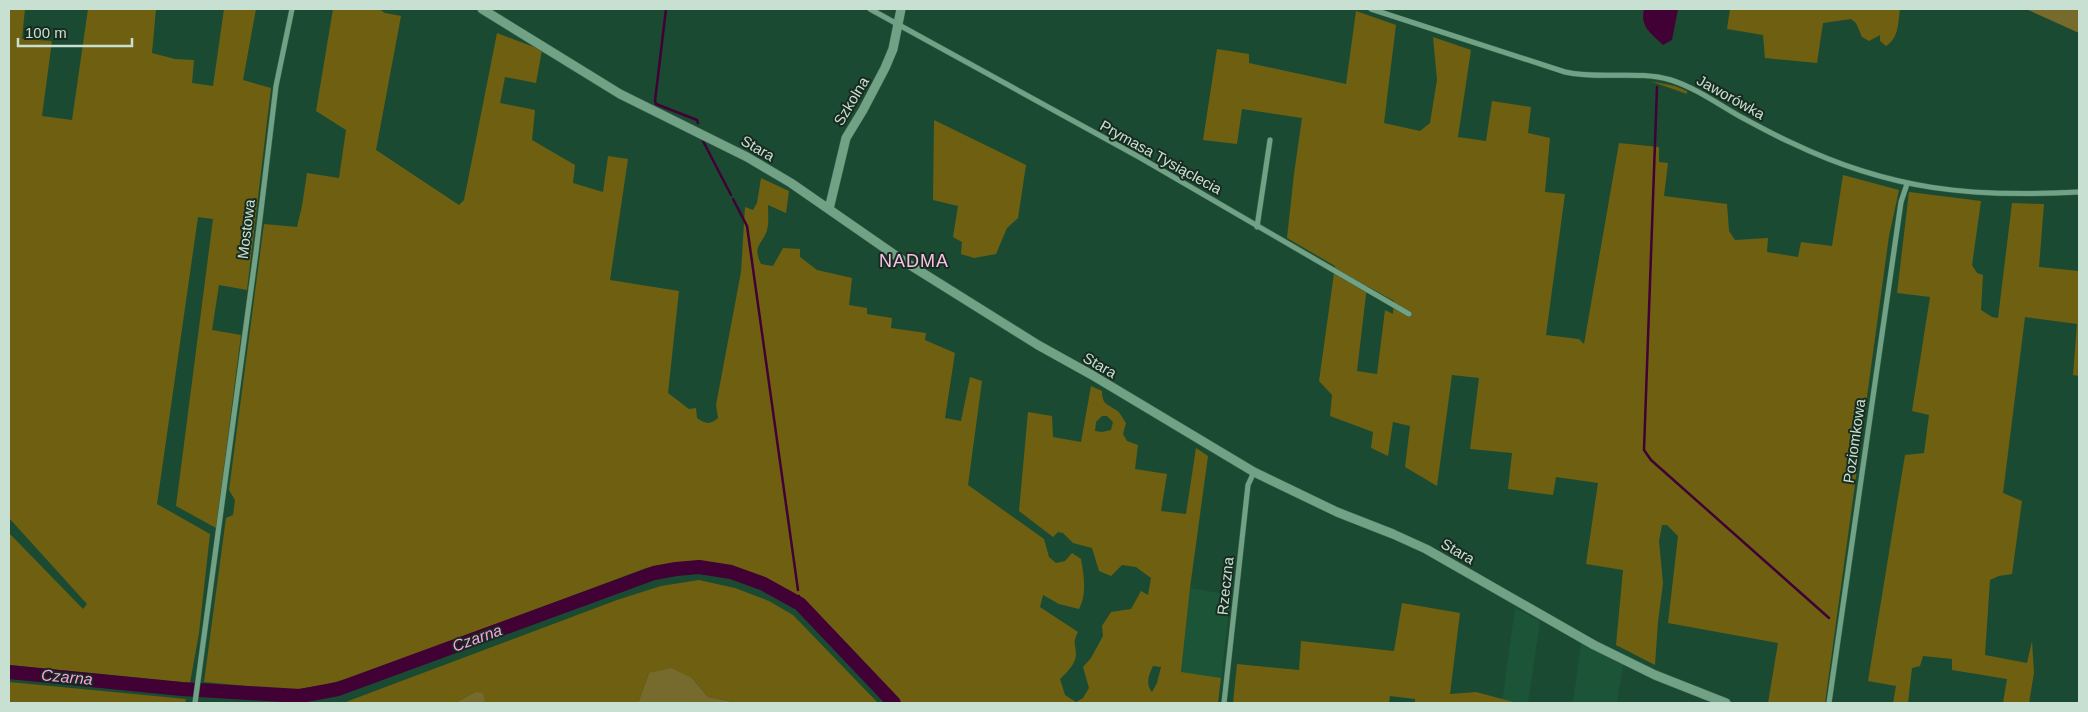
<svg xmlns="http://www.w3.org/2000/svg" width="2088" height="712" font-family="Arial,sans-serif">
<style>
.built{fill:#1c5438}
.green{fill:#6e6010;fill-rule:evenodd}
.forest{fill:#766a2d}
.water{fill:#410135}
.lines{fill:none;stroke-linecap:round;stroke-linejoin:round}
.stream{stroke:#410135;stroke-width:2.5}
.river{stroke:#410135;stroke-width:14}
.minor-casing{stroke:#3c6550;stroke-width:6}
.tertiary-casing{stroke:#3c6550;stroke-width:10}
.minor{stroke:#72a286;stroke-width:5}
.tertiary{stroke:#72a286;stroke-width:9}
.labels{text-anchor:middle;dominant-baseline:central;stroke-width:4;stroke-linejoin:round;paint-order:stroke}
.street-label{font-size:15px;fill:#c8e0d1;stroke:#182b20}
.water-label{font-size:16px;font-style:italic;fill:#fca1e2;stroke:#182b20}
.quarter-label{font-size:18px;letter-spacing:1px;fill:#f9c1e7;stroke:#182b20}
</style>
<rect width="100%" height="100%" fill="#1b4a32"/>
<!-- built -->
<path class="built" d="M1190 588 1231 595 1221 678 1181 673Z
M1515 608 1540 621 1528 703H1502Z
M1581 643 1623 665 1617 703H1573Z"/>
<!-- green -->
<path class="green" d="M9 9H25L22 39 52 41 42 116 72 120 88 9H156L152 53 175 59 194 60 192 83 213 86 224 9H256L243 80 271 88 247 290 219 285 212 330 241 335 216 528 176 506 213 219 198 217 157 504 210 534 199 633 190 683 9 665V533L83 609 87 604 9 518Z
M333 9H379L385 13 401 16 376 150 459 205 464 200 497 33 542 50 536 83 505 77 500 103 535 110 532 140 575 165 573 183 603 192 608 156 628 159 610 280 679 291 668 393 689 409 696 408 697 418C705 424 710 425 718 418L716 405 741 272 745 207 753 210 757 203 761 178 789 191 786 213 768 205C768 213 769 223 767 230 762 246 752 245 761 264L773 266 783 248 800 249V257L817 270 852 278 849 305 867 308V314L892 318 891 328 926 333 925 340 955 353 945 418 961 421 970 377 982 381 968 485 1044 539 1049 557 1056 563 1065 561 1072 553 1081 559C1084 576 1087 594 1079 609L1059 604 1043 595 1040 607 1078 632C1072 643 1076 644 1076 655 1075 665 1066 673 1060 679L1065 695 1076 702 1083 698 1089 688 1083 667 1091 658 1103 636 1102 626 1111 612 1131 609 1141 591 1148 595 1151 578 1136 567 1122 565 1111 576 1099 571 1092 548 1073 543 1063 533 1058 532 1053 537 1019 511 1028 412 1052 416 1053 437 1081 442 1091 386 1102 391C1102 404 1107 404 1116 410 1120 412 1123 419 1126 423L1123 434 1127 441 1138 445 1135 469 1167 474 1161 511 1186 514 1196 448 1208 456 1190 588 1181 672 1221 678 1218 703H901L795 594 750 573 714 564 679 562 646 568 373 671 325 685 292 690 204 682 226 518 233 515 235 500 229 490 264 224 297 227 302 206 307 173 339 178 346 130 316 111ZM1102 416H1107L1113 422 1111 430 1102 432 1095 431 1096 422ZM1153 666 1161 667 1157 683 1152 692C1145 684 1149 674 1153 666Z
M1730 9H1900C1898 23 1899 38 1886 46L1880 41V35L1869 41 1862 37 1856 23 1851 19 1823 23 1817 63 1765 58 1763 35 1727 29Z
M1356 11 1396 25 1384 123 1420 131 1430 123 1437 80 1433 37 1471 50 1458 137 1486 141 1492 101 1531 107 1528 133 1550 138 1545 192 1565 194 1546 335 1579 339 1584 344 1619 143 1659 147V162L1668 163 1664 196 1727 204 1729 231 1735 240 1768 238 1767 252 1798 257 1801 242 1832 246 1843 175 1899 190 1889 236 1825 703H1768L1778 643 1668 623 1678 536 1667 525H1662L1659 541 1663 583 1658 622 1655 665 1616 645 1623 570 1586 564 1598 483 1556 477 1553 495 1508 489 1512 453 1470 449 1479 378 1452 375 1437 486 1405 467 1410 426 1393 422 1388 456 1371 448 1373 432 1330 416 1332 395 1319 381 1335 266 1287 238 1294 174 1302 118 1242 109 1237 144 1203 140 1217 49 1249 54V63L1346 84ZM1367 286 1394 301 1393 314 1385 310 1377 374 1357 371Z
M1650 81 1675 86 1687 91V94Z
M934 120 1026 165 1018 218 1007 228 996 254 974 258 961 254 962 242 953 237 958 206 933 200Z
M1909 192 1981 201 1972 265 1977 273 1983 275 1981 310 1992 317 1998 318 2012 203 2044 204 2039 267 2079 271V376L2073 375 2077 324 2025 317 2003 493 2022 501 2012 574 1999 576 1990 580 1985 655 2027 663 2032 641 2034 673 2029 703H2003L2007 679 1952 670V659L1923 656 1920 666 1912 668 1908 703H1893L1896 686 1868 681 1905 455 1924 453 1929 415 1912 411 1930 297 1897 293Z
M699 580 735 588 769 601 793 615 878 703H738L708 697 692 678 649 673 638 703H485L475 692 455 703H343L617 600 661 586Z
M1402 603 1460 613 1450 694 1476 692 1517 703H1415V699L1390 696 1389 703H1233L1237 664 1299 670 1301 641 1394 651Z
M9 682 186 699 185 703H9Z"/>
<!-- forest -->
<path class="forest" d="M2026 9H2079V33Z
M671 668 692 678 708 697 738 703H638L649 673Z
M475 692 483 693 485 703H455Z"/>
<!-- water -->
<path class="water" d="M1644 9H1678L1672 40 1663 45C1650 32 1640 27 1644 9Z"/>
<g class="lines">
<!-- stream -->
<path class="stream" d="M666 9 655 101 656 104 697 120 698 123
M1657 87 1644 450 1651 460 1829 618
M703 141 731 195
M733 199 747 226 798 590
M799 596 800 604"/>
<!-- river -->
<path class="river" d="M9 672 182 689 300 696 338 689 654 573 676 569 699 567 731 572 764 584 800 604 894 703"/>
<!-- minor casing -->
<g class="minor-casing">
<path id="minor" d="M870 9 1139 157 1409 314
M1371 9 1565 72C1600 80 1637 70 1671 80 1696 88 1718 104 1741 117 1758 126 1774 135 1792 143 1890 190 1972 198 2079 192
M1257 227 1270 140
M195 703 256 252 276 86 292 9
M1224 703 1248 485 1254 472
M1829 703 1901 202 1907 184"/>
</g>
<!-- tertiary casing -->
<g class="tertiary-casing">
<path id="tertiary" d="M482 9 620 94 747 157 791 183 902 260 1038 345 1092 375 1254 472 1337 512 1393 534 1426 549 1594 645 1655 675 1726 703
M829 209 846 138 863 110 885 68 893 49 901 9"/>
</g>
<!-- minor -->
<use href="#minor" class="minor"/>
<!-- tertiary -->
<use href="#tertiary" class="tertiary"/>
</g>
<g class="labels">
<!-- street labels -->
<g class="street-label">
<text transform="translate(1731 97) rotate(29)">Jaworówka</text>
<text transform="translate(851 101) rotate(-59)">Szkolna</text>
<text transform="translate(758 148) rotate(30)">Stara</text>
<text transform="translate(1161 157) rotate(29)">Prymasa Tysiąclecia</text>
<text transform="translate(246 229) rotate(-83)">Mostowa</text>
<text transform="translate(1100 365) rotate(30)">Stara</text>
<text transform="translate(1854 441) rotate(-82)">Poziomkowa</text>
<text transform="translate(1458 551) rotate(30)">Stara</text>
<text transform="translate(1225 586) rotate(-84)">Rzeczna</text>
</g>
<!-- water labels -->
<g class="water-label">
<text transform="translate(477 638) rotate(-20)">Czarna</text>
<text transform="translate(67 677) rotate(5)">Czarna</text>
</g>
<!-- quarter labels -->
<g class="quarter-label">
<text x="914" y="261">NADMA</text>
</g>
</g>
<!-- border -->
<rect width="2088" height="712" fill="none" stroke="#c8e0d1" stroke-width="20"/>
<!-- scale -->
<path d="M18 38v8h114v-8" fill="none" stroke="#c8e0d1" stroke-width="2.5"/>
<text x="25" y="38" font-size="15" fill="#c8e0d1" stroke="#182b20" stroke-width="4" paint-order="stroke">100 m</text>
</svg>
